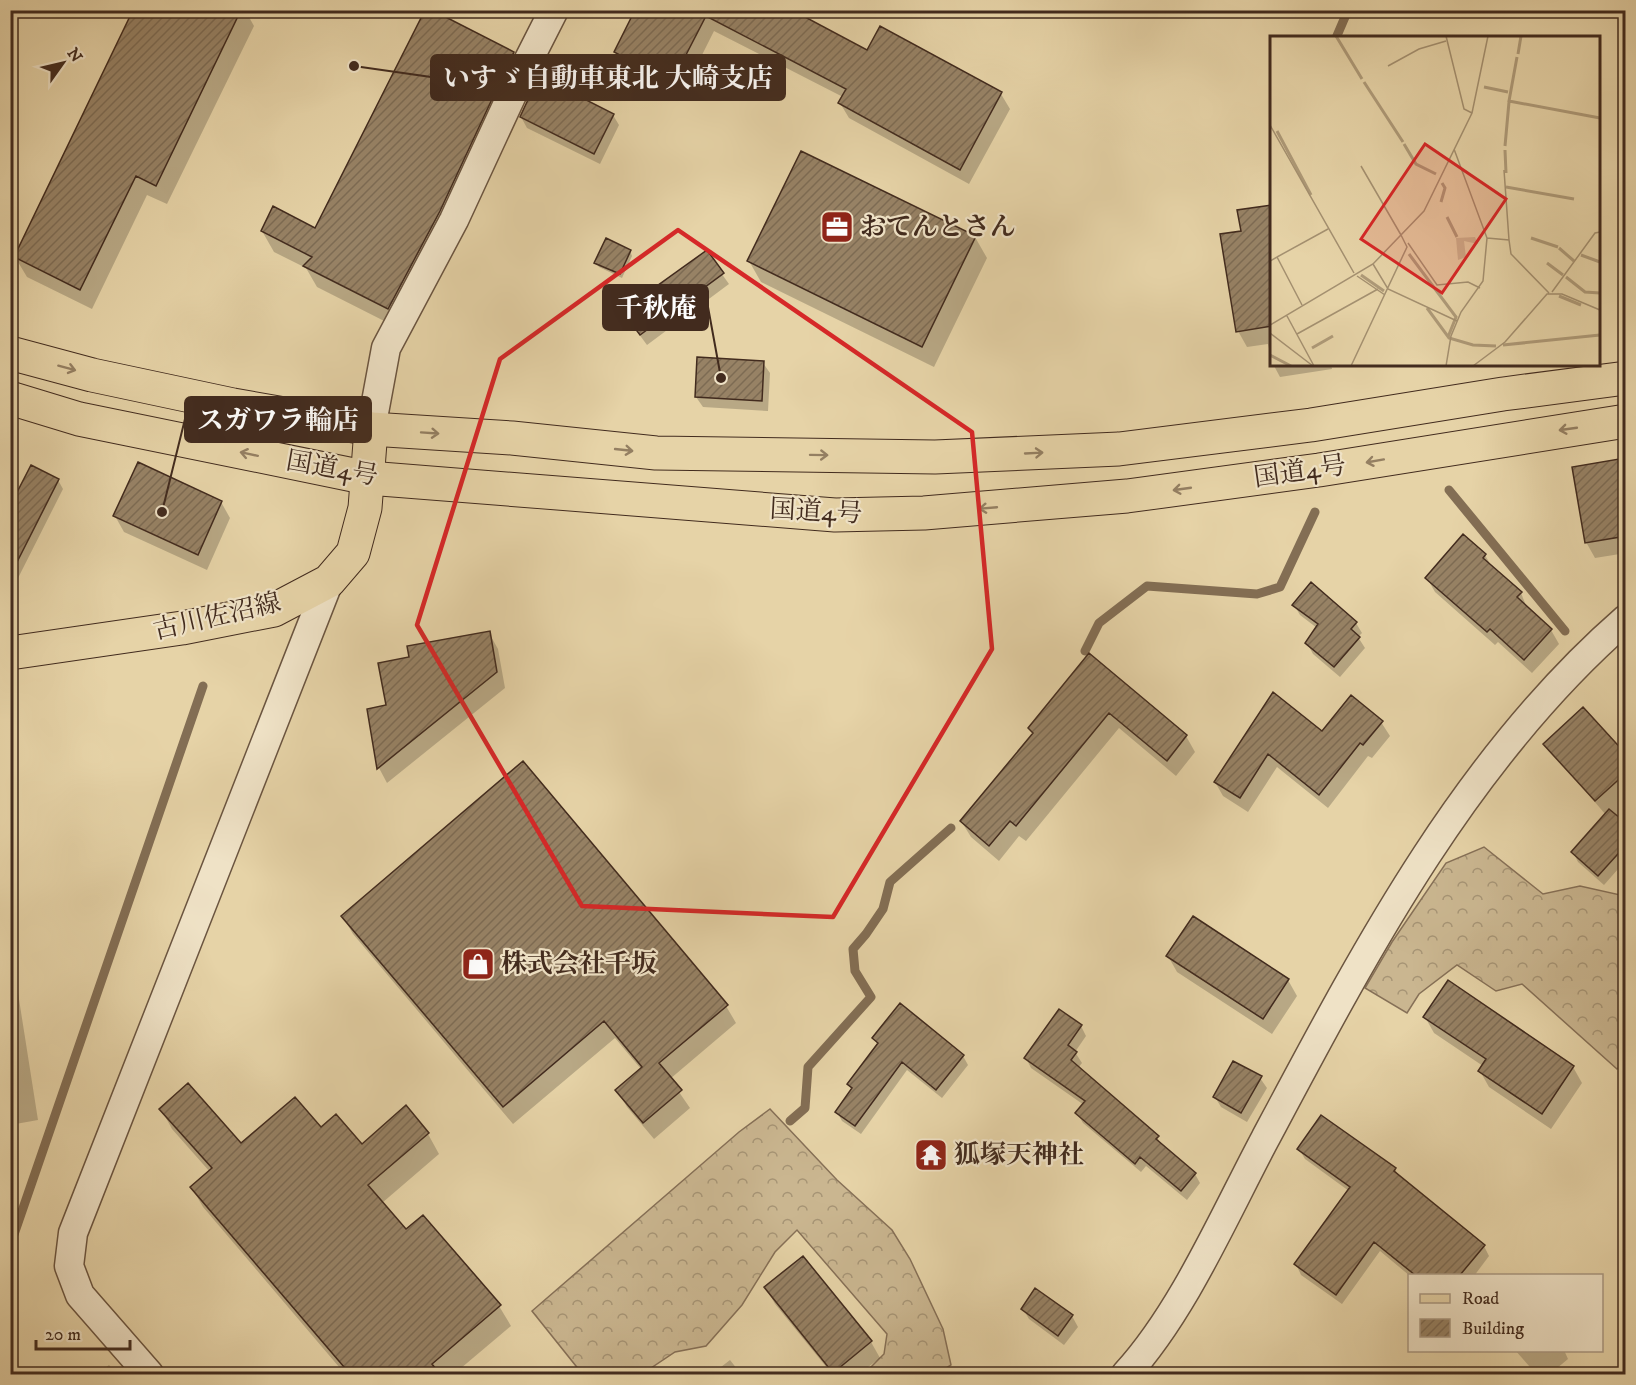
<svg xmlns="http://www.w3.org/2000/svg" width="1636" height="1385" font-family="'IM FELL DW Pica','Noto Serif JP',serif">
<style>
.forest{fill:url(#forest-crowns);stroke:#867057;stroke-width:1.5}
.shadow{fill:#0003}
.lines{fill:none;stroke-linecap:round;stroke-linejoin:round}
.stream{stroke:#836e54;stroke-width:9}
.building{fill:url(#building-hatch);stroke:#422b1e;stroke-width:1.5}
.minor-casing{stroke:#6b5540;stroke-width:31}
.primary-casing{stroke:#422b1e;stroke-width:35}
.trunk-casing{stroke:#422b1e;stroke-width:35}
.minor{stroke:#efe2c6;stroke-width:28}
.primary{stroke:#e6d3a7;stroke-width:33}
.trunk{stroke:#e6d3a7;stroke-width:33}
.oneway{stroke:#947f62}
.marked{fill:none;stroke:#d62828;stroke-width:4.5;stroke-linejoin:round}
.labels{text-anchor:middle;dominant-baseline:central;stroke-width:4.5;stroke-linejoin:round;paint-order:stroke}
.poi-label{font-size:26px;font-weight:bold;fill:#422b1e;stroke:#efe2c6;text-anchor:start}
.street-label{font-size:26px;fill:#422b1e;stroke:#efe2c6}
.inset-river{fill:none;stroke:#ae9a78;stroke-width:3}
.inset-road{fill:none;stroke:#a49070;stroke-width:1.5}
.view{fill:#d62828;fill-opacity:0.15;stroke:#d62828;stroke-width:3}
.inset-edge{fill:none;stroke:#422b1e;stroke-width:3}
.leader{fill:none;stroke:#422b1e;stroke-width:2}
.callout-dot{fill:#422b1e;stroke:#efe2c6;stroke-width:2}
.callout{fill:#422b1e;stroke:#422b1e;stroke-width:2}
.callout-label{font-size:27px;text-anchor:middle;font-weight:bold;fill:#fff}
</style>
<defs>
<pattern id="forest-crowns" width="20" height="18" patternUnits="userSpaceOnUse" patternTransform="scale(1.5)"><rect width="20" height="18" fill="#cab690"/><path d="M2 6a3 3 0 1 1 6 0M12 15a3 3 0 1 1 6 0" fill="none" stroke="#a69475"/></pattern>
<pattern id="building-hatch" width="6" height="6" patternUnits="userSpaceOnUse" patternTransform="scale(1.5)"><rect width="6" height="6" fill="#978265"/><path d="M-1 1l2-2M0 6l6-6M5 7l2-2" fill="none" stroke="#7d6b53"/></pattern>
</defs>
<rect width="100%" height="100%" fill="#e6d3a7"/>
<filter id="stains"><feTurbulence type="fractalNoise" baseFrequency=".00333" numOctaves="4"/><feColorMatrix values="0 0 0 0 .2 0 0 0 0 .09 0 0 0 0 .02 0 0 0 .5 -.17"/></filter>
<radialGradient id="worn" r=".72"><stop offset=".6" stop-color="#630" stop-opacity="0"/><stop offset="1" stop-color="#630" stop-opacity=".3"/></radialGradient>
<!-- forest -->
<path class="forest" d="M1484 847 1543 894 1580 886 1625 896 1626 1061 1617 1069 1522 984 1496 991 1457 965 1419 994 1407 1013 1365 988 1392 942 1446 863Z
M770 1109 837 1180 892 1230 910 1259 943 1329 951 1365 937 1374H864L884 1354 887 1334 797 1230 775 1252 742 1305 706 1346 675 1352 642 1374H590L580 1371 532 1311 739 1132Z"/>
<!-- shadow -->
<path class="shadow" d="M135 10H245L254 26 167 204 147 195 92 309 27 277 15 257Z
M643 10H788L867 52 880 28 1001 94 1010 109 969 184 849 118 840 103 843 97 714 31 681 97 624 68 615 52Z
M513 53 525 74 400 329 317 287 306 268 274 252 262 231 316 230Z
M613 115 619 125 600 164 527 128 521 117Z
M1272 206V362L1268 344 1247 347 1238 331 1242 232Z
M975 237 987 258 934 367 761 282 749 261Z
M630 251 632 256 622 278 599 267 596 263Z
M706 252 729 284 647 345 630 322Z
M763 363 770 373 768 411 703 407 696 397Z
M1273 364H1331L1332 369 1280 377Z
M1619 461 1626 469V553L1595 558 1586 542Z
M58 480 63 489 13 588 10 587V509Z
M221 502 230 518 207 570 124 532 115 516Z
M1485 555 1493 569 1521 593 1527 608 1551 630 1559 644 1532 673 1498 642 1495 645 1435 592 1427 578Z
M1294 605 1356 623 1362 633 1358 637 1365 648 1340 677 1313 654 1307 643 1317 628 1300 615Z
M489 633 498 649 505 688 387 783 379 768 368 710 387 707 411 658Z
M1089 656 1186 736 1195 752 1176 776 1119 728 1026 841 1019 836 999 861 971 837 961 821 1033 735 1029 728Z
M1273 694 1322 734 1381 722 1390 736 1372 758 1368 756 1328 808 1277 767 1248 812 1223 796 1215 782Z
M1545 744 1626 757V860L1604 885 1578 862 1573 852 1606 815Z
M343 917 726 1006 736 1023 670 1079 690 1108 654 1139 627 1107 617 1090 641 1069 615 1038 513 1124 353 934Z
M10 942 38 1120 10 1125Z
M1168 956 1288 980 1297 996 1272 1034 1177 972Z
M1425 1017 1573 1067 1582 1083 1551 1129 1489 1087 1480 1071 1483 1066 1434 1033Z
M1081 1026 1086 1036 1075 1052 1082 1063 1078 1068 1157 1137 1163 1147 1195 1174 1200 1183 1187 1200 1146 1166 1141 1172 1083 1123 1077 1113 1084 1105 1031 1068 1026 1058Z
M874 1038 963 1056 968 1065 942 1098 907 1070 861 1134 842 1121 837 1112 852 1091 849 1085 878 1046Z
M1260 1078 1267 1088 1247 1122 1221 1107 1215 1097Z
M161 1109 241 1145 321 1129 361 1146 428 1134 439 1154 382 1203 406 1231 499 1306 511 1326 454 1374H345L203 1207 192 1188 210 1172 172 1129Z
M1299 1149 1395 1169 1399 1177 1484 1246 1489 1256 1474 1276H1410L1380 1251 1342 1304 1301 1275 1296 1264 1349 1191 1305 1159Z
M766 1288 871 1342 880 1358 859 1374H832L775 1304Z
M1023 1309 1072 1316 1078 1327 1064 1345 1029 1319Z
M1515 1350H1564L1568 1359 1550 1374H1536Z
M730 1360 741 1374H712Z
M109 1365 117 1374H97Z"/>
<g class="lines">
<!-- stream -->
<path class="stream" d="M1336 38 1348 10
M1449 490 1565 631
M1085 651 1099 623 1147 586 1257 594 1280 587 1315 512
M790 1121 805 1108 808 1067 871 997 855 971 853 949 866 934 883 909 890 882 951 828
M10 1246 203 686"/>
</g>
<!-- building -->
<path class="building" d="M133 10H241L156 186 136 176 80 290 14 257Z
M425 10H432L514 52 440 211 388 309 303 266 312 257 261 231 273 206 315 228Z
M635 10H792L867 50 880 26 1002 92 960 170 838 103 846 89 706 16 672 82 614 52Z
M539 76 614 114 594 154 520 117Z
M801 151 976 236 922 347 747 261Z
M1272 205V326L1236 332 1220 234 1241 231 1237 210Z
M606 238 631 250 620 274 594 263Z
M707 250 724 273 640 335 622 311Z
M697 357 764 361 762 401 695 397Z
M1619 459 1621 469 1626 468V536L1585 543 1572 467Z
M138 462 222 501 198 555 113 516Z
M31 465 59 479 10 576V506Z
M1463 534 1486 554 1483 558 1522 592 1517 597 1552 629 1524 660 1490 629 1487 632 1425 578Z
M1311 582 1357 622 1351 629 1360 637 1334 667 1305 643 1318 624 1292 605Z
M490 631 497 672 377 769 367 709 386 705 378 663 409 657 407 646Z
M1089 653 1187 735 1167 761 1109 713 1016 826 1010 821 989 846 960 821 1033 733 1028 728Z
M1273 692 1322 731 1351 695 1383 721 1363 745 1360 743 1319 795 1268 754 1240 798 1214 782Z
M1583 707 1626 754V773L1595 801 1543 744Z
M523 761 728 1005 659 1063 682 1090 643 1123 615 1090 642 1067 604 1021 503 1107 341 916Z
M1609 809 1626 823V845L1598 876 1571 852Z
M1193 916 1289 979 1263 1019 1166 956Z
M1448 980 1574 1066 1542 1114 1478 1071 1486 1059 1423 1017Z
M900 1003 964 1055 936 1090 902 1062 855 1126 835 1112 852 1088 847 1084 878 1043 872 1038Z
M1059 1009 1082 1025 1068 1045 1077 1052 1071 1060 1159 1136 1156 1139 1196 1173 1181 1191 1140 1157 1135 1164 1075 1113 1085 1101 1024 1058Z
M1233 1061 1262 1076 1241 1113 1213 1097Z
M188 1083 241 1143 295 1097 321 1127 336 1114 362 1144 406 1105 429 1133 368 1185 406 1229 423 1215 501 1305 432 1364 440 1374H350L190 1187 212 1168 159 1109Z
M1321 1115 1396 1168 1394 1171 1485 1245 1460 1275H1415L1374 1242 1336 1295 1294 1264 1350 1187 1297 1149Z
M803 1256 872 1341 833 1373 764 1287Z
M1035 1288 1073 1315 1058 1336 1021 1309Z"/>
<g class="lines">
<!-- minor casing -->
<g class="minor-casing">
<path id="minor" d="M371 429 386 348 454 220 522 73 554 10
M149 1374 80 1295 69 1266 73 1233 329 581
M1126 1374C1183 1312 1225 1214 1265 1139 1364 953 1465 759 1626 619"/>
</g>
<!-- primary casing -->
<g class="primary-casing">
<path id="primary" d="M10 653 182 628 274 610 329 581 353 553 365 508 371 429"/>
</g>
<!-- trunk casing -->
<g class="trunk-casing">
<path id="trunk" d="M10 353 92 375 233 405 371 429 512 438 656 453 935 457 1119 449 1311 425 1503 394 1626 378
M10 398 79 419 368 478 835 515 924 513 1127 496 1319 470 1626 421"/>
</g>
<!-- minor -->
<use href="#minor" class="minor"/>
<!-- primary -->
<use href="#primary" class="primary"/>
<!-- trunk -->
<use href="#trunk" class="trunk"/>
</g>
<!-- one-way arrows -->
<defs><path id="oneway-shaft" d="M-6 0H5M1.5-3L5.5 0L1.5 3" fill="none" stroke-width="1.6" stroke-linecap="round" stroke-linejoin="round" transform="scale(1.5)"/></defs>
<g class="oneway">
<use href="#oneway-shaft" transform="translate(67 368) rotate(15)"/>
<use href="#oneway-shaft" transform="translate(1568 429) rotate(172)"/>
<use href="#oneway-shaft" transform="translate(430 433) rotate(4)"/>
<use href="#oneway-shaft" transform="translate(624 450) rotate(6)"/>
<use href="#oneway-shaft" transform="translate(1034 453) rotate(-3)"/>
<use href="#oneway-shaft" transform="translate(249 454) rotate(-168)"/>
<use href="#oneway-shaft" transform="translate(819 455) rotate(1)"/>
<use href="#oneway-shaft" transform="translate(1375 461) rotate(170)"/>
<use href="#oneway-shaft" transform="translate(1182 489) rotate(172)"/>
<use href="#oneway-shaft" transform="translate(988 508) rotate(175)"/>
</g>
<!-- marked area -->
<path class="marked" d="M678 230 972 432 992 649 833 917 582 906 417 625 500 359Z"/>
<!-- icons -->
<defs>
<g id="office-square" transform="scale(1.725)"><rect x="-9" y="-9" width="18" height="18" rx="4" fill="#8f2418" stroke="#efe2c6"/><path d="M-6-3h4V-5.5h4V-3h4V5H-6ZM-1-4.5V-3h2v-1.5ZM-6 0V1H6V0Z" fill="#fff"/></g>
<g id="shop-square" transform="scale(1.725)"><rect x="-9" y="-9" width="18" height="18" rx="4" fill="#8f2418" stroke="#efe2c6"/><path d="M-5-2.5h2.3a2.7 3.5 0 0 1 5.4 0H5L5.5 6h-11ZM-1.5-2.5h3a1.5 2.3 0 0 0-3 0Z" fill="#fff"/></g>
<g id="temple-square" transform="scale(1.725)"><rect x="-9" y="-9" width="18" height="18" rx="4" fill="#8f2418" stroke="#efe2c6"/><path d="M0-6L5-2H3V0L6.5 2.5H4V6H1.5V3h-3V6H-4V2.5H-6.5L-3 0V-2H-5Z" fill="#fff"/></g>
</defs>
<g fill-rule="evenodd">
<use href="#office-square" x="837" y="227"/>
<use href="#shop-square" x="478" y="964"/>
<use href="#temple-square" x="931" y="1155"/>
</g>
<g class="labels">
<!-- poi labels -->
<g class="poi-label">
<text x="860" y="227">おてんとさん</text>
<text x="501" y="964">株式会社千坂</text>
<text x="954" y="1155">狐塚天神社</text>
</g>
<!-- street labels -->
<g class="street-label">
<text transform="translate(332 469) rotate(10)">国道4号</text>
<text transform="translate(1300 472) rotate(-8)">国道4号</text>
<text transform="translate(816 512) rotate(3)">国道4号</text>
<text transform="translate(217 617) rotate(-13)">古川佐沼線</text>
</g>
</g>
<!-- overview -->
<g transform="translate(1270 36)">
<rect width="330" height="330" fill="#e6d3a7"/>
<path d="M205 201 208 208 194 205 196 221 188 224 186 202Z" fill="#cab690"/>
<path class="inset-river" d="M66 0 92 43M248 18 251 0M247 21 239 65 330 82M94 46 133 106M214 51 238 56M7 95 41 159M134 108 146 128 166 138M235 110 239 66M235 114 236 137M236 151 304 163M171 166 175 152 172 147M177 181 187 201M261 202 288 211M289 212 304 225M139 218 186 281 178 301M311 219 330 226M277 227 293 239M91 239 114 255M296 241 315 256 330 257M289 260 311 269M157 272 179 302 203 309 226 310M233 309 330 299M42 312 63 300M0 319 21 330"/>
<path class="inset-road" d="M176 0 194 73 202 77M118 30 149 13 176 5M0 89 84 237M91 130 131 199M234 134 239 204M217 202 239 204 241 218 279 257M138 207 167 249 198 246 210 252M7 221 58 193M0 225 7 221 32 269M103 228 118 253 187 285M87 240 115 259M282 256 325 197 330 196M17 280 44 330M0 289 103 228 154 175 202 77 218 0M0 297 43 330M27 298 108 253M81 330 137 211 131 199M176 330 181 300 191 276 213 245 217 202 184 113M203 330 235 306 277 258H292L330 274"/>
<path class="view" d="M155 108 236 163 172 257 91 203Z"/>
<rect width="330" height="330" class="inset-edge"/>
</g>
<!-- callouts -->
<path class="leader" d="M354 66L431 77M721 378L708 307M162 512L185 419"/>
<g class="callout-dot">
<circle cx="354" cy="66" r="6"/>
<circle cx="721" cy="378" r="6"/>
<circle cx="162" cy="512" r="6"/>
</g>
<g class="callout">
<rect x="431" y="55" width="354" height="45" rx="6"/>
<rect x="603" y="285" width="105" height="45" rx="6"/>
<rect x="185" y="397" width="186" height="45" rx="6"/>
</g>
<g class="callout-label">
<text x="608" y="87">いすゞ自動車東北 大崎支店</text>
<text x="656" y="317">千秋庵</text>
<text x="278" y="429">スガワラ輪店</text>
</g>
<!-- margin -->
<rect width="1636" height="1385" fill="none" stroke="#e6d3a7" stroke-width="36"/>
<rect x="12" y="12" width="1612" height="1361" fill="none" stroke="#422b1e" stroke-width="3"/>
<rect x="18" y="18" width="1600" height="1349" fill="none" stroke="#422b1e" stroke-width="1.5"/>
<!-- legend -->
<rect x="1408" y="1274" width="195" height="78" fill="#efe2c6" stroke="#aa9983" stroke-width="1.5"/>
<rect x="1420" y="1294" width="30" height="9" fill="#e6d3a7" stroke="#aa9983" stroke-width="1.5"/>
<text x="1462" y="1304" font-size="18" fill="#422b1e">Road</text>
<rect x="1420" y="1319" width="30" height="18" fill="url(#building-hatch)" stroke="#aa9983" stroke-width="1.5"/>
<text x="1462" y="1334" font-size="18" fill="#422b1e">Building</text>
<!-- north arrow -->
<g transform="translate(63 63) rotate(56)" stroke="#efe2c6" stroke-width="4.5" paint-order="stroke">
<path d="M0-4.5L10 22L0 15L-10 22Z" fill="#422b1e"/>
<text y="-9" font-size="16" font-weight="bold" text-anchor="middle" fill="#422b1e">N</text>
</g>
<!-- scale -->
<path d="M36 1340v9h94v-9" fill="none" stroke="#422b1e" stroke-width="3"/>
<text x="45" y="1340" font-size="18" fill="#422b1e" stroke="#efe2c6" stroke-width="4.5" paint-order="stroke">20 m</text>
<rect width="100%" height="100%" filter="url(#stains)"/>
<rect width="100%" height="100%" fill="url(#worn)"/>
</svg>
